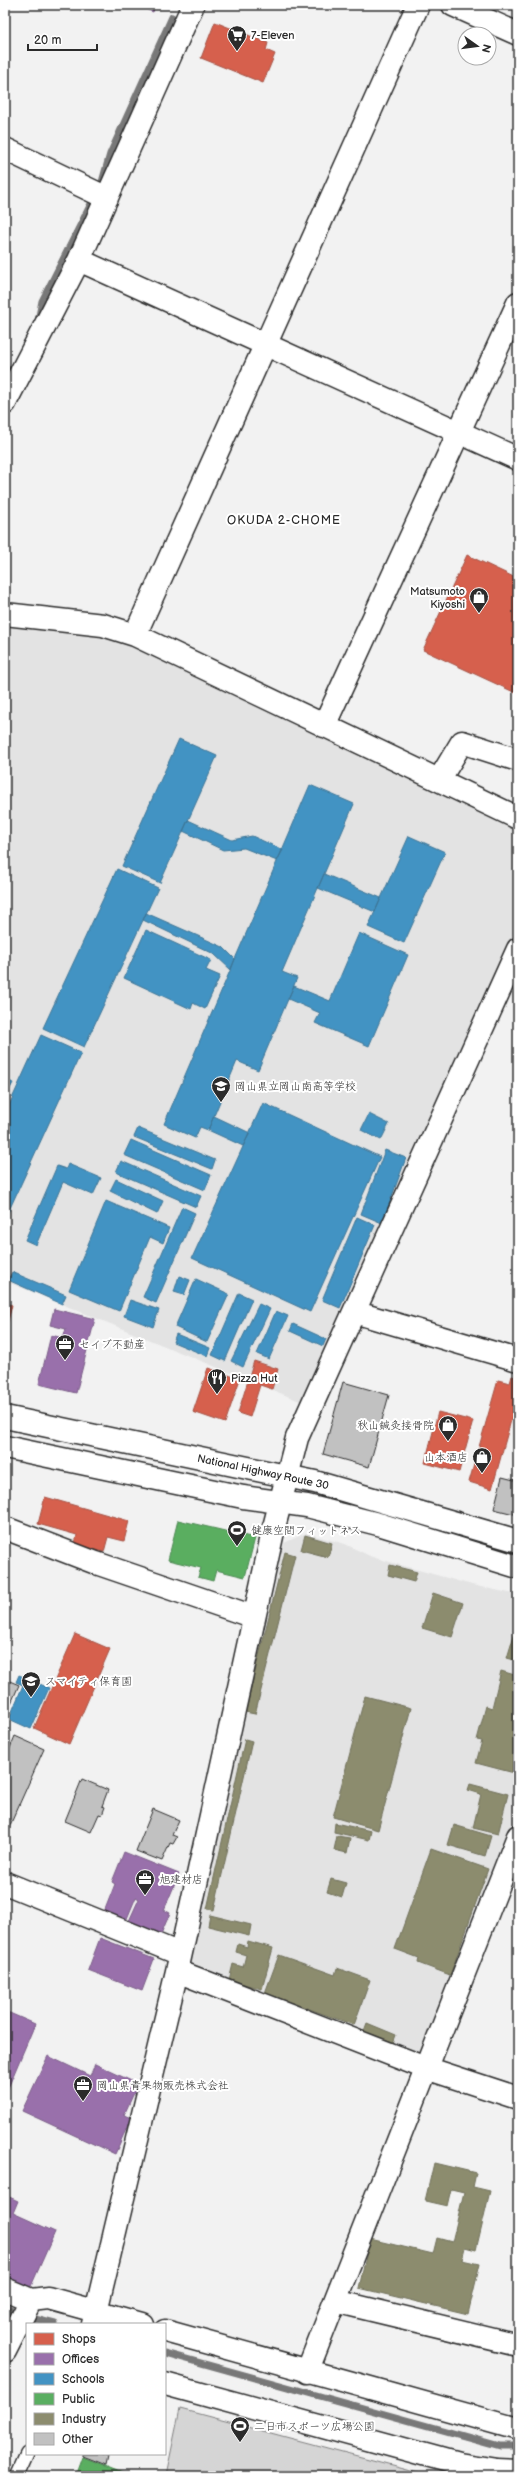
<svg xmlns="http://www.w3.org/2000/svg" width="523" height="2481" font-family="'Balsamiq Sans','Klee One',sans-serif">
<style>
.built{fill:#e3e3e3}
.green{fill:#d5d5d5;stroke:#808080}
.shops{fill:#d6604d;stroke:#a35043}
.offices{fill:#9970ab;stroke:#785b85}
.schools{fill:#4393c3;stroke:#3c7495}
.public{fill:#5aae61;stroke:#4c8751}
.industry{fill:#8c8c6e;stroke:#6f6f5a}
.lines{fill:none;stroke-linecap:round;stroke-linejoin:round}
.stream{stroke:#787878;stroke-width:7}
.building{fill:#c1c1c1;stroke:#2b2b2b}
.lane-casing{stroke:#2b2b2b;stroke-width:16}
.street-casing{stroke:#2b2b2b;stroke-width:25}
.highway-casing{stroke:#2b2b2b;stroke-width:25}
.lane{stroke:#fff;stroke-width:13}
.street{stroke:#fff;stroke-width:22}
.highway{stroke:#fff;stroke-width:22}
.labels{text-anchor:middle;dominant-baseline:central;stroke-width:4;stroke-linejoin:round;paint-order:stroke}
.poi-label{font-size:11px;fill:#2b2b2b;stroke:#fff;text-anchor:start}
.street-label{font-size:11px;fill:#2b2b2b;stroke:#fff}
.neighbourhood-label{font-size:12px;letter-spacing:1px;fill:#2b2b2b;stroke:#fff}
</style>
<rect width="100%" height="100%" fill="#f2f2f2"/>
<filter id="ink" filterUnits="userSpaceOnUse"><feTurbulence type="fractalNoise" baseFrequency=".025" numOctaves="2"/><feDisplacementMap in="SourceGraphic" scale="8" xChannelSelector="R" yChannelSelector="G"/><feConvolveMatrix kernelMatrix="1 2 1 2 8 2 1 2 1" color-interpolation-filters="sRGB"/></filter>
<g filter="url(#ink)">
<!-- built -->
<path class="built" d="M5 623 130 640 518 831V924L302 1402 5 1281Z
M306 1533 345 1544 372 1557 472 1585 518 1595V1817L421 2058 188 1966 284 1543Z"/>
<!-- green -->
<path class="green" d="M180 2409 433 2476H166Z"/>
<!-- shops -->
<path class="shops" d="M215 22 268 43 266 50 275 54 263 83 201 58Z
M467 555 518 579V694L423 650Z
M5 1303 12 1305 5 1333Z
M254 1361 278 1369 272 1389 260 1385 250 1417 238 1413Z
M208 1368 240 1379 225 1423 193 1412Z
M512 1376 518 1378V1395L492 1489 469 1482 498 1380 510 1383Z
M438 1412 473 1421 459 1472 425 1463Z
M45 1497 129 1521 124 1541 108 1537 104 1552 75 1544 77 1535 38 1524Z
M75 1634 110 1649 69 1744 34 1728Z"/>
<!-- offices -->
<path class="offices" d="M136 5H155L153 12Z
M54 1309 95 1319 76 1393 39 1384 51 1335 63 1338 66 1329 50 1325Z
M124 1852 179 1874 164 1910 170 1913 161 1934 129 1921 139 1899 136 1897 126 1921 104 1912 115 1884 112 1882Z
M100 1938 154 1959 142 1991 88 1970Z
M5 2011 35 2024 5 2095Z
M48 2056 90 2076 95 2064 138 2084 124 2115 131 2118 115 2154 22 2111Z
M5 2195 18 2201 13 2213 55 2232 28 2293 5 2282Z"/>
<!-- schools -->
<path class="schools" d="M179 739 217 756 160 883 122 866Z
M310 785 354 804 282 972 297 978 258 1070 237 1061 208 1130 200 1127 195 1138 164 1124Z
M188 820 232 840 252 836 283 850 277 861 244 848 223 850 183 831Z
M409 836 445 852 404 943 368 927Z
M117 869 158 888 84 1047 43 1028Z
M324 874 381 898 375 912 318 888Z
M146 913 223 947 235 959 231 970 214 954 143 920Z
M146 930 211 960 206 970 220 976 205 1009 193 1003 191 1009 124 978Z
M359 933 408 955 369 1046 315 1023 320 1013 288 999 294 986 330 1001Z
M41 1035 81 1053 5 1219V1114Z
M5 1079 13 1083 5 1098Z
M263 1103 380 1157 310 1312 192 1258Z
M369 1114 389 1124 381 1140 361 1130Z
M214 1116 250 1133 243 1146 208 1130Z
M138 1128 215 1160 212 1169 134 1137Z
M131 1140 211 1175 205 1190 124 1155Z
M385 1150 406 1158 382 1223 361 1214Z
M121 1161 201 1196 196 1207 116 1172Z
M68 1164 101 1178 93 1195 63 1182 36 1245 25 1240 57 1166 66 1169Z
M116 1179 163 1201 157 1214 110 1191Z
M106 1201 169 1228 163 1243 150 1237 119 1311 69 1290Z
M182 1207 195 1213 156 1303 143 1297Z
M357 1217 375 1225 340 1308 322 1300Z
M12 1272 66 1295 62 1304 8 1280Z
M179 1276 190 1280 184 1295 174 1292Z
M196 1279 229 1294 207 1342 175 1327Z
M239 1293 252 1299 225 1361 212 1355Z
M130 1300 159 1310 153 1327 124 1316Z
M259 1304 270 1309 243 1367 231 1361Z
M276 1311 288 1316 269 1359 257 1354Z
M293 1324 326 1339 323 1346 290 1331Z
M176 1334 210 1348 207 1356 173 1342Z
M19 1675 49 1688 31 1729 9 1719 23 1685 16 1682Z"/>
<!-- public -->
<path class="public" d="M178 1520 255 1538 245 1577 216 1570 213 1581 198 1577 201 1568 168 1560Z
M83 2457 131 2476H76Z"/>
<!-- industry -->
<path class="industry" d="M305 1535 332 1543 328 1557 301 1550Z
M285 1552 295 1555 255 1714 245 1712Z
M390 1565 417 1572 414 1582 388 1575Z
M433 1593 463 1603 452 1637 422 1628Z
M518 1622V1661L507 1658Z
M501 1671 518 1676V1774L476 1763 482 1741 477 1740 486 1706 492 1708Z
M365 1696 411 1708 378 1830 333 1817Z
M245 1739 252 1741 214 1910 207 1909Z
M470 1784 508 1794 498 1834 473 1828 481 1794 468 1790Z
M335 1823 371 1831 369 1840 334 1832Z
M454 1825 491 1836 485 1856 448 1845Z
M337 1836 350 1838 347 1853 334 1850Z
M431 1849 488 1869 450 1975 418 1963 419 1958 395 1949Z
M331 1879 346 1883 342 1897 327 1892Z
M210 1915 251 1925 249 1936 208 1926Z
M248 1941 273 1948 262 1989 229 1980 233 1964 243 1967 246 1955 236 1952 238 1944 247 1947Z
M279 1955 335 1975 337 1968 370 1980 354 2025 265 1993Z
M367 2023 396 2035 393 2043 364 2031Z
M434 2163 476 2173 473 2187 490 2191 476 2250 465 2247 462 2260 480 2264 468 2314 359 2288 370 2239 433 2254 437 2238 452 2242 464 2192 451 2189 447 2206 425 2201Z"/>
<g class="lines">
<!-- stream -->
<path class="stream" d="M38 321 42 301 102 182 110 154 172 17
M5 377 15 365
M5 2307 35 2319 55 2324
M165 2353 500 2446H518"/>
</g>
<!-- building -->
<path class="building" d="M343 1382 389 1395 369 1467 323 1454Z
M502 1477 518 1481V1515L494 1509Z
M5 1679 19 1685 5 1717Z
M15 1736 44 1749 7 1832 5 1831V1760Z
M82 1779 108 1790 102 1806 105 1807 102 1815 99 1814 91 1832 65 1821Z
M153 1809 179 1820 172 1835 177 1837 173 1844 170 1843 162 1861 136 1851Z
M83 2454H102L108 2456 106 2465 83 2456Z"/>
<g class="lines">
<!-- lane casing -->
<g class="lane-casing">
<path id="lane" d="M17 2476 27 2454"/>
</g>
<!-- street casing -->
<g class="street-casing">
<path id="street" d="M453 5 518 34
M5 149 107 198
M79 260 518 459
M5 403 79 260 193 5
M5 614 103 625 135 635 518 818
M135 635 418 5
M324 726 518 303
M439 780 462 742 518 760
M354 1312 518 1360
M5 1528 96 1563 254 1617
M5 1883 180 1954
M177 1971 426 2068 518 2098
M5 2289 31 2300 48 2298 142 2324
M335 2301 518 2345
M93 2324 177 1971 274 1527 297 1438 518 949
M165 2331 518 2429
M5 2351 31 2300
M307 2372 518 1836
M165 2384 459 2464 497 2470 518 2471"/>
</g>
<!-- highway casing -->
<g class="highway-casing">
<path id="highway" d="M5 1417 315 1482 518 1541
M5 1447 243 1497 307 1506 382 1525 518 1567"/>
</g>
<!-- lane -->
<use href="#lane" class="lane"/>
<!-- street -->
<use href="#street" class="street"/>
<!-- highway -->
<use href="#highway" class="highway"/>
</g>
</g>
<!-- icons -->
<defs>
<g id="supermarket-pin" transform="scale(1)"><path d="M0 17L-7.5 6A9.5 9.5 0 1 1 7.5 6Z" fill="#2b2b2b" stroke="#fff"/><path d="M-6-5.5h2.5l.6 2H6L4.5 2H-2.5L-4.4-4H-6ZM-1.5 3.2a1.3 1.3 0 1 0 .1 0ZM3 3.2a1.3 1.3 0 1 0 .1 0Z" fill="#fff"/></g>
<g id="shop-pin" transform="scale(1)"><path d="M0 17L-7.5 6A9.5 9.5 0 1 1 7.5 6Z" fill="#2b2b2b" stroke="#fff"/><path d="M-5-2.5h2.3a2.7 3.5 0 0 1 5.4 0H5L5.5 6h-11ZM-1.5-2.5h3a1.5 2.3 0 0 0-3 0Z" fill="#fff"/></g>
<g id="school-pin" transform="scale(1)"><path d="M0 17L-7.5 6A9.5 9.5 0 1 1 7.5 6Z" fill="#2b2b2b" stroke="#fff"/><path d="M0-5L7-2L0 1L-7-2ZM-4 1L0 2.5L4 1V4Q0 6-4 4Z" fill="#fff"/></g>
<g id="office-pin" transform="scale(1)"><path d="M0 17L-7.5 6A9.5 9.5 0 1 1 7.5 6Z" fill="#2b2b2b" stroke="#fff"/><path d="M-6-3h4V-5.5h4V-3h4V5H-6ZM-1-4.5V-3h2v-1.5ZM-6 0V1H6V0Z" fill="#fff"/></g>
<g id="restaurant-pin" transform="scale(1)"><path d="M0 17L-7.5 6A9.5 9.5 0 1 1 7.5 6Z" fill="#2b2b2b" stroke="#fff"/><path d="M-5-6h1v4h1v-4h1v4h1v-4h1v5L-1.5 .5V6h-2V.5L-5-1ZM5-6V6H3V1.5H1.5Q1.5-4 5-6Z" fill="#fff"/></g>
<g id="stadium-pin" transform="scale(1)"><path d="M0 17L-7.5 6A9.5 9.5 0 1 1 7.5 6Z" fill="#2b2b2b" stroke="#fff"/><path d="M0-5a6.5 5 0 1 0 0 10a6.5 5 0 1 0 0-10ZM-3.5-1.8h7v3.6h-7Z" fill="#fff"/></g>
</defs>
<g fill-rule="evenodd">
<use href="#supermarket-pin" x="237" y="35"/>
<use href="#shop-pin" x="479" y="597"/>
<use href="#school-pin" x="221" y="1086"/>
<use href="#office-pin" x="65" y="1344"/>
<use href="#restaurant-pin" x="217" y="1378"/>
<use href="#shop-pin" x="448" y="1425"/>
<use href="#shop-pin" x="482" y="1457"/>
<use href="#stadium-pin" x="237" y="1530"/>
<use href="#school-pin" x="31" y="1681"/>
<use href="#office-pin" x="145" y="1879"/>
<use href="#office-pin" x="83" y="2085"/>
<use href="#stadium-pin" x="240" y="2426"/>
</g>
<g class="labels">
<!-- poi labels -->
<g class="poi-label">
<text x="251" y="35">7-Eleven</text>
<text x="465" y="591" text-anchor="end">Matsumoto<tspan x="465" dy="13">Kiyoshi</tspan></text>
<text x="235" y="1086">岡山県立岡山南高等学校</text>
<text x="79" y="1344">セイブ不動産</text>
<text x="231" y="1378">Pizza Hut</text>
<text x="434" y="1425" text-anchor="end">秋山鍼灸接骨院</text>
<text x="468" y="1457" text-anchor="end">山本酒店</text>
<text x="251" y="1530">健康空間フィットネス</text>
<text x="45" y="1681">スマイティ保育園</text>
<text x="159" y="1879">旭建材店</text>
<text x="97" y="2085">岡山県青果物販売株式会社</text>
<text x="254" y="2426">二日市スポーツ広場公園</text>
</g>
<!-- street labels -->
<g class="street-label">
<text transform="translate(263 1472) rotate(12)">National Highway Route 30</text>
</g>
<!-- neighbourhood labels -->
<g class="neighbourhood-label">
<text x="284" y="520">OKUDA 2-CHOME</text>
</g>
</g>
<!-- margin -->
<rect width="523" height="2481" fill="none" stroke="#fff" stroke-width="20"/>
<rect x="10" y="10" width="503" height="2461" fill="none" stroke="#2b2b2b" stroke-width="1.5" filter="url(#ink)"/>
<!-- legend -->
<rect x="26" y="2323" width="140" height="132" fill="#ffffff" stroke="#aaaaaa"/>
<rect x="34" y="2333" width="20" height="12" fill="#d6604d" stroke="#aaaaaa"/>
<text x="62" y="2343" font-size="12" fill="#2b2b2b">Shops</text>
<rect x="34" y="2353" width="20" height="12" fill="#9970ab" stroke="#aaaaaa"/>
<text x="62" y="2363" font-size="12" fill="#2b2b2b">Offices</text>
<rect x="34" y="2373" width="20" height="12" fill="#4393c3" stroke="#aaaaaa"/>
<text x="62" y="2383" font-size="12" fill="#2b2b2b">Schools</text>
<rect x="34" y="2393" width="20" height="12" fill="#5aae61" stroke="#aaaaaa"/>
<text x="62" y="2403" font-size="12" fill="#2b2b2b">Public</text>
<rect x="34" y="2413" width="20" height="12" fill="#8c8c6e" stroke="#aaaaaa"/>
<text x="62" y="2423" font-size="12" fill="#2b2b2b">Industry</text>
<rect x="34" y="2433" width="20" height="12" fill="#c1c1c1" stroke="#aaaaaa"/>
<text x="62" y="2443" font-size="12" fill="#2b2b2b">Other</text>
<!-- north arrow -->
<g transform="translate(477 46) rotate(104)"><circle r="19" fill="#ffffff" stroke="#aaaaaa"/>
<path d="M0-3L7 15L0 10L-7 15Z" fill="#2b2b2b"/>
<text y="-6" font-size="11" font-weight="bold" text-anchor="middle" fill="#2b2b2b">N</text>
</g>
<!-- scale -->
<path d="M28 44v6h69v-6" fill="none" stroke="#2b2b2b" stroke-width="2"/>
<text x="34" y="44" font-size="12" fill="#2b2b2b" stroke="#ffffff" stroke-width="3" paint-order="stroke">20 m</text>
</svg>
